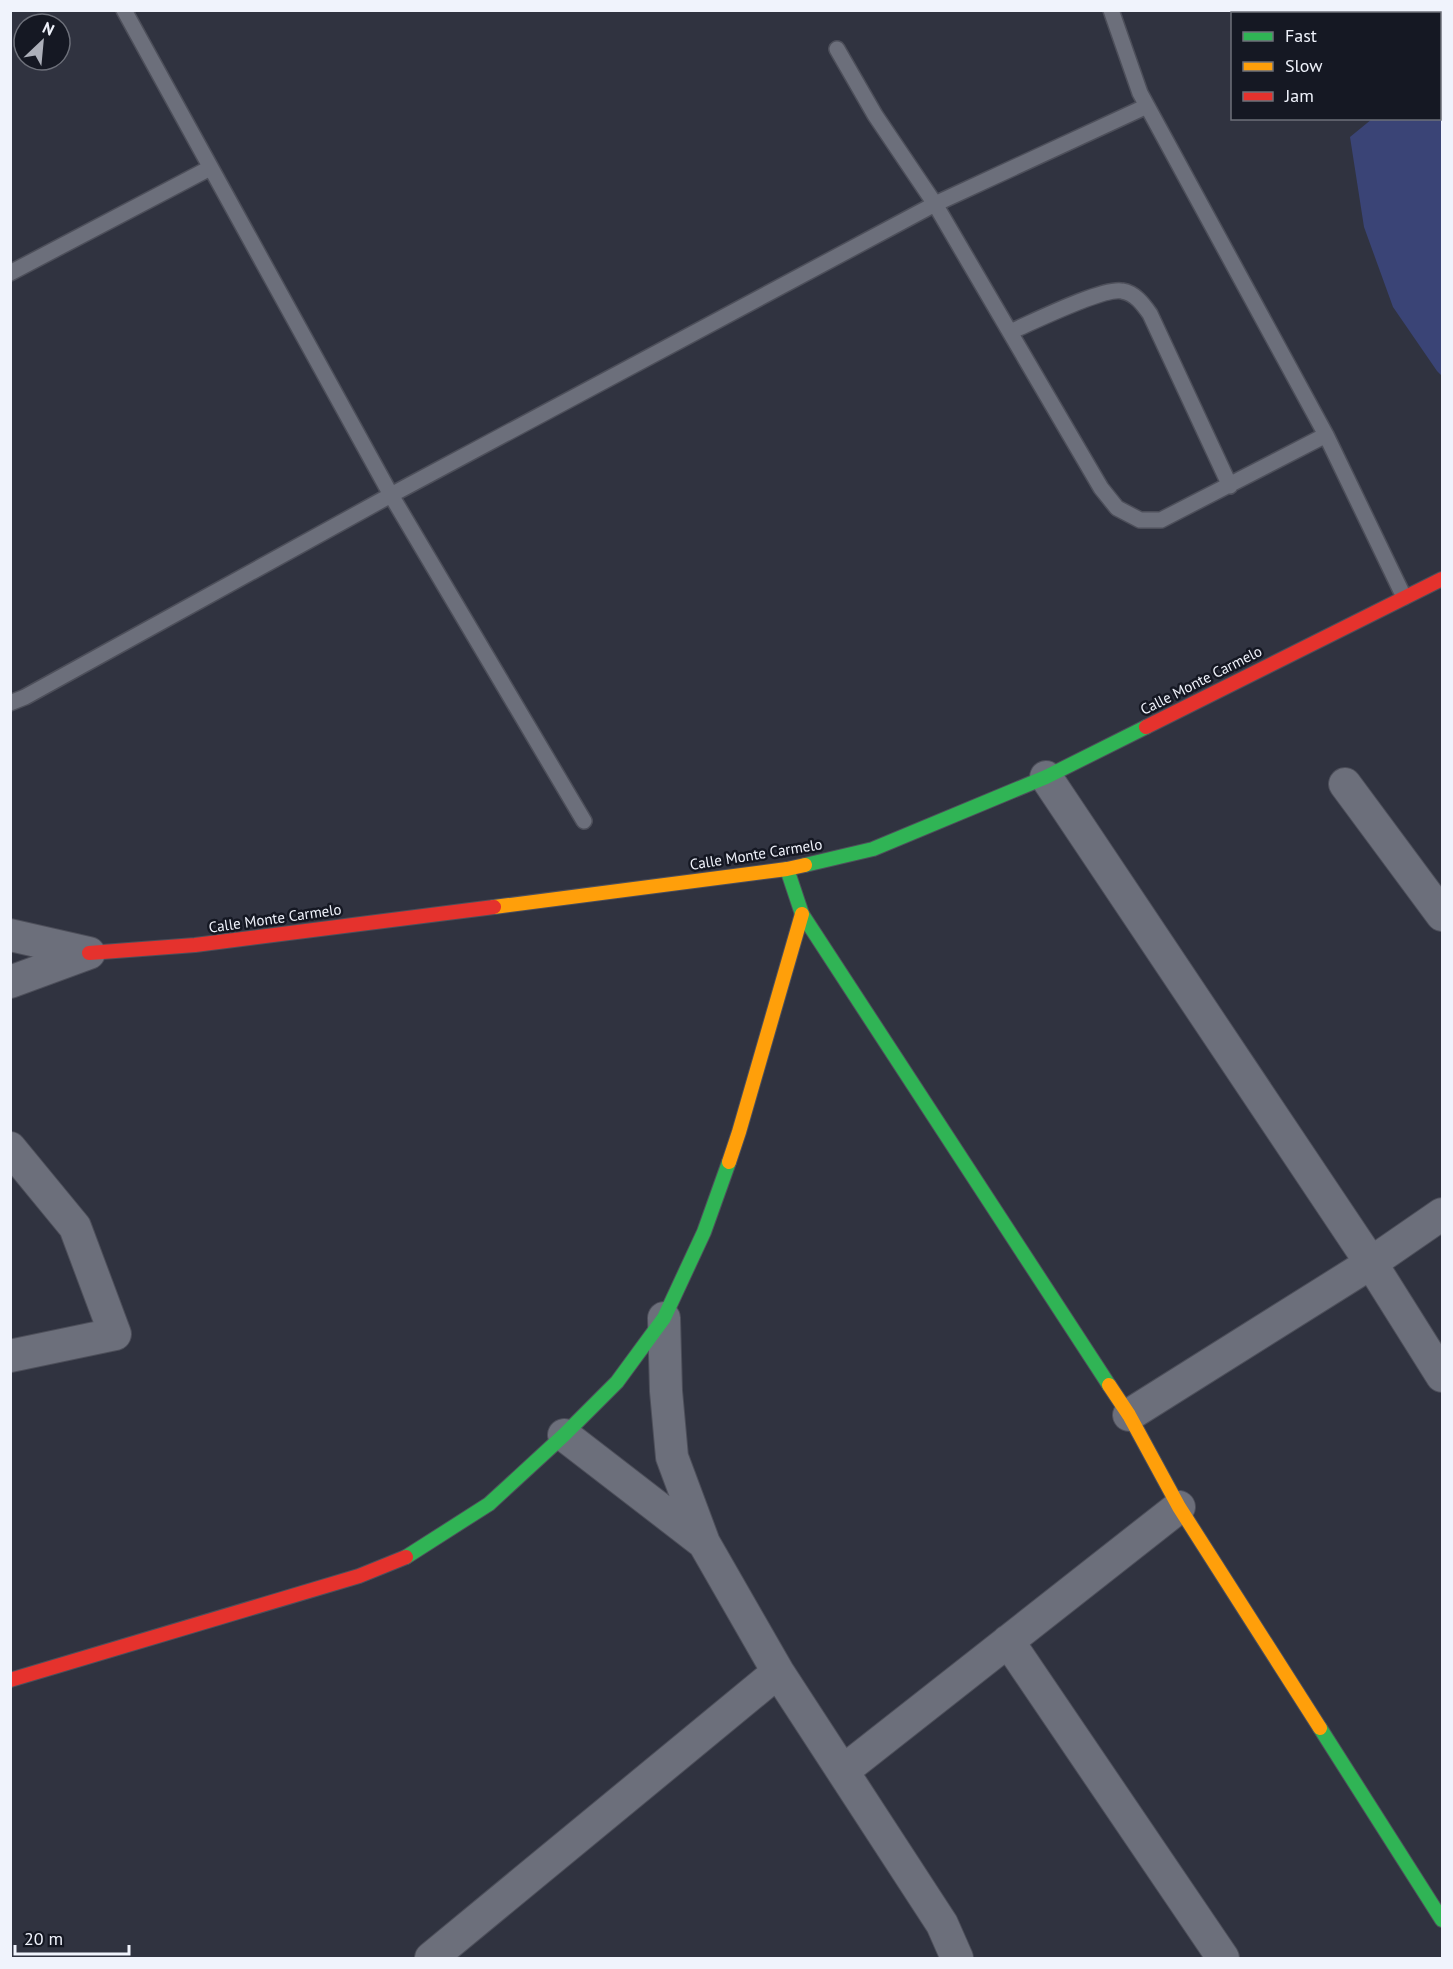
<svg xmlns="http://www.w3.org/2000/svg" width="1453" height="1969" font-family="'PT Sans',sans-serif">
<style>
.green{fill:#3a4476}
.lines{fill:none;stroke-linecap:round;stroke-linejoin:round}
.lane-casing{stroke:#4d4f5a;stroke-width:18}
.street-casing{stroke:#4d4f5a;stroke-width:34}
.fast-casing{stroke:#4d4f5a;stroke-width:16}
.slow-casing{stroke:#4d4f5a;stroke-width:16}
.jam-casing{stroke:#4d4f5a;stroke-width:16}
.lane{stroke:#6c6f7b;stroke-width:15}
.street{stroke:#6c6f7b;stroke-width:32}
.fast{stroke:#30b455;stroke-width:14}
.slow{stroke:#ff9f0a;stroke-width:14}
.jam{stroke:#e5322d;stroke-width:14}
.labels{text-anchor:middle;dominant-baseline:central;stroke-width:5;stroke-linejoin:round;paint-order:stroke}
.street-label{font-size:15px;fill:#f0f3fc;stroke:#151823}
</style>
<rect width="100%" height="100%" fill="#303340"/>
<!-- green -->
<path class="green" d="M1442 62V376L1437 371 1393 307 1364 227 1350 137 1372 119 1440 118V65Z"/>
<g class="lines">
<!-- lane casing -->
<g class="lane-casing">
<path id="lane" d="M124 10 391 495 584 821
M1111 10 1140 93 1326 435 1404 597
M837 49 875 115 935 204 1101 488 1117 508 1140 520H1161L1326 435
M10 273 210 168
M1010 332C1031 323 1103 287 1122 291 1135 293 1143 304 1150 314L1230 486
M10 703 25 697 391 495 935 204 1147 106"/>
</g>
<!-- street casing -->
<g class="street-casing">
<path id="street" d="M1046 777 1371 1263 1442 1376
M1345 784 1442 915
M10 935 89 953
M10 982 89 953
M10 1148 75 1227 115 1334 10 1356
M664 1318 666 1391 672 1457 704 1543 778 1672 942 1924 957 1958
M1129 1415 1371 1263 1442 1214
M564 1435 704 1543
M1008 1641 1223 1958
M843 1771 1179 1507
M431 1958 778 1672"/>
</g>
<!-- fast casing -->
<g class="fast-casing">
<path id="fast" d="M805 865 873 849 1046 777 1146 727
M787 869 802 914 1109 1385
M406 1557 489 1504 564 1435 617 1382 664 1318 704 1232 729 1162
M1320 1728 1442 1920"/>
</g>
<!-- slow casing -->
<g class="slow-casing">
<path id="slow" d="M494 907 787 869 805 865
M729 1162 739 1132 802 914
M1109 1385 1129 1415 1179 1507 1320 1728"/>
</g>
<!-- jam casing -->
<g class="jam-casing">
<path id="jam" d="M1146 727 1442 579
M89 953 195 945 494 907
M10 1680 359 1576 406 1557"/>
</g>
<!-- lane -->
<use href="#lane" class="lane"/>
<!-- street -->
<use href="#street" class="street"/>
<!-- fast -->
<use href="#fast" class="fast"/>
<!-- slow -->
<use href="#slow" class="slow"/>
<!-- jam -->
<use href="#jam" class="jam"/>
</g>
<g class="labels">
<!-- street labels -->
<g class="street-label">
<text transform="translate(1201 680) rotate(-27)">Calle Monte Carmelo</text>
<text transform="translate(756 854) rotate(-9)">Calle Monte Carmelo</text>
<text transform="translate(275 918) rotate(-8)">Calle Monte Carmelo</text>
</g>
</g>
<!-- border -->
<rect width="1453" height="1969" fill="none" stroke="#f0f3fc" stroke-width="24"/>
<!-- legend -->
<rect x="1231" y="12" width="210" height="108" fill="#151823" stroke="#6d707a" stroke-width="1.5"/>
<rect x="1243" y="32" width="30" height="9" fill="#30b455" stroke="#6d707a" stroke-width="1.5"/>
<text x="1285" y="42" font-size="18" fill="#f0f3fc">Fast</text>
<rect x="1243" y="62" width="30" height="9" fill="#ff9f0a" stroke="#6d707a" stroke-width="1.5"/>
<text x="1285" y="72" font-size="18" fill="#f0f3fc">Slow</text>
<rect x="1243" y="92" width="30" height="9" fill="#e5322d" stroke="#6d707a" stroke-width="1.5"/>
<text x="1285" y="102" font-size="18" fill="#f0f3fc">Jam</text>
<!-- north arrow -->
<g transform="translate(42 42) rotate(26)"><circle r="28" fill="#151823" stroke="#6d707a" stroke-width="1.5"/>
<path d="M0-4.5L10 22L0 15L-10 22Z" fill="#adb0ba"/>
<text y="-9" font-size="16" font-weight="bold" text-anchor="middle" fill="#f0f3fc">N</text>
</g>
<!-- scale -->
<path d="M15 1945v9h114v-9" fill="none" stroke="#f0f3fc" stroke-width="3"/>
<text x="24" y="1945" font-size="18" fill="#f0f3fc" stroke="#151823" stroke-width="4.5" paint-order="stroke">20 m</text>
</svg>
